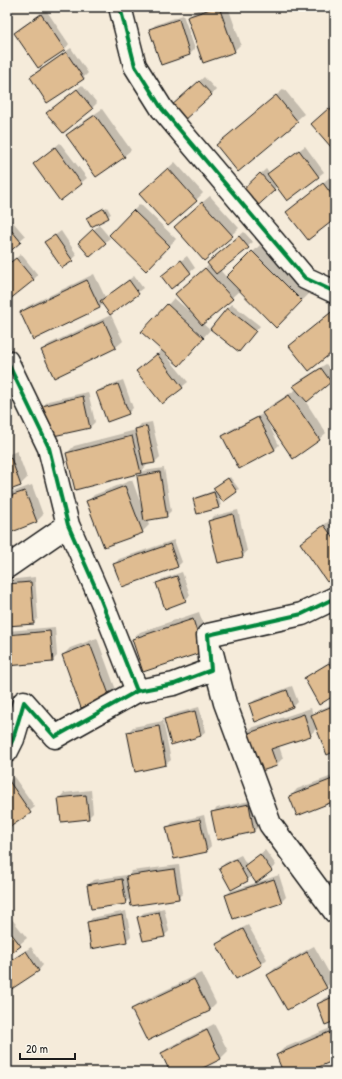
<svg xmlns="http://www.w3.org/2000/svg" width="342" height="1079" font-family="'Patrick Hand',sans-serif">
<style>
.shadow{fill:#0003}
.building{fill:#dfbc91;stroke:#1c1c1c}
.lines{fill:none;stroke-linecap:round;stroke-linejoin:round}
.minor-casing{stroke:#1c1c1c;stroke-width:25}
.minor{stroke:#fbf7ec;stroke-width:22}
.cycleway-casing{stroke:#fbf7ec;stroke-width:6}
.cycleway{stroke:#00873e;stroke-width:4}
</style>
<rect width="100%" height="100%" fill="#f5ebda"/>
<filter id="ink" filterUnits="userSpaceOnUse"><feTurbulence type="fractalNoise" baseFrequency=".025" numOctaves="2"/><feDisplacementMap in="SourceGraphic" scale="8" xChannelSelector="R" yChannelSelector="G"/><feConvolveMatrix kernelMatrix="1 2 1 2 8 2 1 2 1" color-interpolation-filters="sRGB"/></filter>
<g filter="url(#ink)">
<!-- shadow -->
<path class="shadow" d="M205 7H228L241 44 234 51 188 18 195 11Z
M46 10 69 44 65 49 38 67 15 33 20 28Z
M183 15 195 49 190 54 161 64 150 30 155 25Z
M71 48 88 73 83 78 31 77 36 72Z
M204 77 216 90 211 95 176 102Z
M82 85 97 103 92 108 52 109Z
M284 89 304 114 238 170 224 138Z
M334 104 335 105V142L317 119Z
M102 109 131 150 124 156 67 135 74 128Z
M60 143 87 178 61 199 34 164Z
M305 146 324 172 287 200 277 186 252 210 243 190 266 169 269 173Z
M175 162 203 193 196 200 147 187Z
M330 177 335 184V218L287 212Z
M210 196 239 228 205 260 182 220Z
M140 204 176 239 146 270 110 235Z
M107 207 111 214 92 226 90 216Z
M7 215 25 236 7 252Z
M99 225 110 238 105 242 84 238Z
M61 231 77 255 72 260 46 242Z
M244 232 253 242 220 270 227 278 260 245 309 294 276 326 240 290 203 324 210 330 185 358 165 354 188 382 162 403 137 371 162 350 143 332 174 298 190 312 191 311 183 288 209 265 213 258Z
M21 254 38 275 33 280 7 295V265Z
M187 256 195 268 171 287 162 276Z
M94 274 105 297 134 276 143 288 110 313 111 315 103 304 100 307 21 312 28 306Z
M232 304 260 326 239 351 227 309Z
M335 309V349L290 346 297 339Z
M111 315 123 341 116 347 54 376 42 350 49 344Z
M326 364 335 376 330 381 302 396 326 433 319 439 267 419H266L279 445 274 450 223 436 228 431 263 414 270 406 297 389 294 386 299 381Z
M123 380 133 408 128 413 97 392 102 388Z
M88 392 95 422 90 427 43 406 48 401Z
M152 422 160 457 155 462 147 464V465L141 472 76 488 67 453 74 446 136 430 141 424Z
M17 451 27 478 20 485 7 490V455Z
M164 468 171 511 166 516 147 520 149 525 142 532 87 502 94 495 132 480 142 507 138 476 143 471Z
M230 477 239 489 223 500 217 492 221 505 218 507 194 499 196 497 216 490 217 486Z
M32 485 43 515 36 522 7 533V494Z
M238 510 247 551 243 556 209 521 214 516Z
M329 521 332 525 335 522V575L301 543Z
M174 540 182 562 177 567 115 564 119 559Z
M182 572 190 595 185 600 157 584 162 579Z
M35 577 38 618 33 623 7 625V580Z
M199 612 210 644 133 639 140 632Z
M55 627 57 656 52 661 7 665V631Z
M97 638 116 690 109 697 63 655 70 648Z
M334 659 335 694 305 678 310 674Z
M292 686 298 702 293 707 250 705 255 700Z
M335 703V750L317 728 310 735 279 746 283 758 276 765 244 735 251 728 311 708 313 715 317 711Z
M199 707 206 731 201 735 165 720 170 715Z
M163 721 171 760 166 764 135 771 128 732 133 727Z
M335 775V800L291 796 297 789Z
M14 777 35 807 7 828V782Z
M91 790 93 813 88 818 59 798 64 793Z
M254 800 259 826 254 831 217 839 212 813 217 808Z
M204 815 211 846 206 851 168 828 172 823Z
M265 850 276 865 256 882 252 876 247 880 220 868 225 863 241 855 247 865Z
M179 865 183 893 178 898 131 897 125 903 88 885 93 880 126 875 127 877 132 871Z
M279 875 286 897 281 902 226 895 231 891Z
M164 908 169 931 164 936 139 918 143 913Z
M126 911 131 936 126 941 88 923 92 918Z
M7 913 27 938 7 955Z
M248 925 267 959 262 964 236 978 218 944 222 939Z
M314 946 333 980 326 987 268 975 275 968Z
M31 947 43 965 39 970 7 991V963Z
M201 973 216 1003 209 1010 133 1009 139 1003Z
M335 994V1020L318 1004 323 999Z
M214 1024 228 1051 221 1058 192 1072H171L162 1053 169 1047Z
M335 1026V1059L305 1072H284L277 1055 284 1048Z"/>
<!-- building -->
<path class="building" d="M216 7H219L235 52 203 63 187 17Z
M41 14 65 50 38 68 14 33Z
M179 19 190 55 161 65 149 29Z
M66 52 84 79 47 103 30 77Z
M199 81 212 95 183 121 170 107Z
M77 89 93 109 63 133 46 113Z
M276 95 298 122 238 172 216 145Z
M329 108 335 115V143L331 147 311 124Z
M95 115 125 157 96 177 66 135Z
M55 147 82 184 60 201 33 164Z
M299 150 319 177 287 201 267 174Z
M168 168 197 201 168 226 139 194Z
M260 173 275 190 252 211 237 195Z
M323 183 335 199V219L308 240 286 212Z
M202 202 233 236 204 261 174 227Z
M104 208 109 218 91 227 86 218Z
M133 210 170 246 146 271 109 235Z
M7 225 21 242 7 254Z
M93 229 106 243 90 257 78 243Z
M55 235 73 261 62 268 44 242Z
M239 236 249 248 216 274 207 263Z
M252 251 302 301 276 328 226 277Z
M16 258 34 280 9 300 7 297V265Z
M181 260 191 273 171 289 161 276Z
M205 268 233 299 202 325 175 294Z
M87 280 100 308 33 340 20 312Z
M129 280 139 294 110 315 100 301Z
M167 304 204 338 179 366 141 332Z
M227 308 256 331 239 352 210 329Z
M335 309V350L309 371 289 346Z
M104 321 116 348 54 378 41 350Z
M157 354 183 388 162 404 136 371Z
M335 363V374L330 368Z
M321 368 331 382 307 402 293 386Z
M118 384 129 414 107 422 96 392Z
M289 395 320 440 293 459 262 413Z
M83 396 90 428 49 437 42 406Z
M258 417 275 450 239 469 222 436Z
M147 426 155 463 143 465 135 429Z
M132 436 141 473 75 490 66 453Z
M11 458 21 486 7 491V459Z
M160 472 167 517 144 521 137 476Z
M228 478 237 492 223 502 213 488Z
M125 486 143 533 104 547 86 501Z
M25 491 37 522 7 534V497Z
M214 492 219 508 197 514 193 499Z
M233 514 243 557 218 563 208 521Z
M335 522V530L331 525Z
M324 525 335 540V576L327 582 300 543Z
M170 544 178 567 122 587 113 564Z
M177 576 186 601 165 609 156 583Z
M31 582 34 624 7 626V584Z
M193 619 203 652 143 672 132 639Z
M50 631 53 662 7 666V635Z
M90 644 110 697 81 708 62 655Z
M329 663 335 674V695L319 705 304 678Z
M287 690 293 707 255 722 249 704Z
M335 705V751L327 755 311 715Z
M195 711 201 736 171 745 164 719Z
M304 714 311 736 271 749 277 766 255 773 243 735Z
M159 726 166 765 135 772 127 732Z
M335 778V801L297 816 289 796Z
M9 781 31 813 7 829V782Z
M86 795 89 819 61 822 58 798Z
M249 804 254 832 217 840 211 812Z
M200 819 207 852 174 859 166 827Z
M260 854 272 871 256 883 244 866Z
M236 859 248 881 231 890 219 868Z
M174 869 179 899 131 906 126 876Z
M122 879 126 904 91 909 87 885Z
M274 879 282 903 233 919 225 895Z
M159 912 165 937 143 941 137 917Z
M122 915 127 942 91 949 87 922Z
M7 928 21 946 7 956Z
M243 929 262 965 236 979 216 944Z
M26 951 39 971 7 992V963Z
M307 952 327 988 287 1010 267 975Z
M194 979 210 1011 147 1041 131 1009Z
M335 996V1021L325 1025 317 1004Z
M207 1030 221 1059 195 1072H170L161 1053Z
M329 1032 335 1047V1060L307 1072H283L276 1055Z"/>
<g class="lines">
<!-- minor casing -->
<g class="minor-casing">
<path id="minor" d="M120 7 135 66 162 109 305 278 335 292
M7 361 49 448 68 525 101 600 137 691
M7 567 68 525
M212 653 225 703 270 824 335 912
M7 751 13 739 24 702 55 737 137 691 174 684 211 670 208 635 302 614 335 598"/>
</g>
<!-- minor -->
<use href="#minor" class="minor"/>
<!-- cycleway casing -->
<g class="cycleway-casing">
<path id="cycleway" d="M120 7 135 66 162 109 305 278 335 292
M7 361 49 448 68 525 101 600 137 691
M7 751 13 739 24 702 55 737 137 691 174 684 211 670 208 635 302 614 335 598"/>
</g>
<!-- cycleway -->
<use href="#cycleway" class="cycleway"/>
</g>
</g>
<!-- margin -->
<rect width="342" height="1079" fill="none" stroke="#fbf7ec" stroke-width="24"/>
<rect x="12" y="12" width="318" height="1055" fill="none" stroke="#1c1c1c" stroke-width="1.5" filter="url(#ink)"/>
<!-- scale -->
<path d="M20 1053v6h55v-6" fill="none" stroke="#1c1c1c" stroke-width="2"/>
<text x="26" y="1053" font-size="12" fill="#1c1c1c" stroke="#fbf7ec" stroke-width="3" paint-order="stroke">20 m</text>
</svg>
